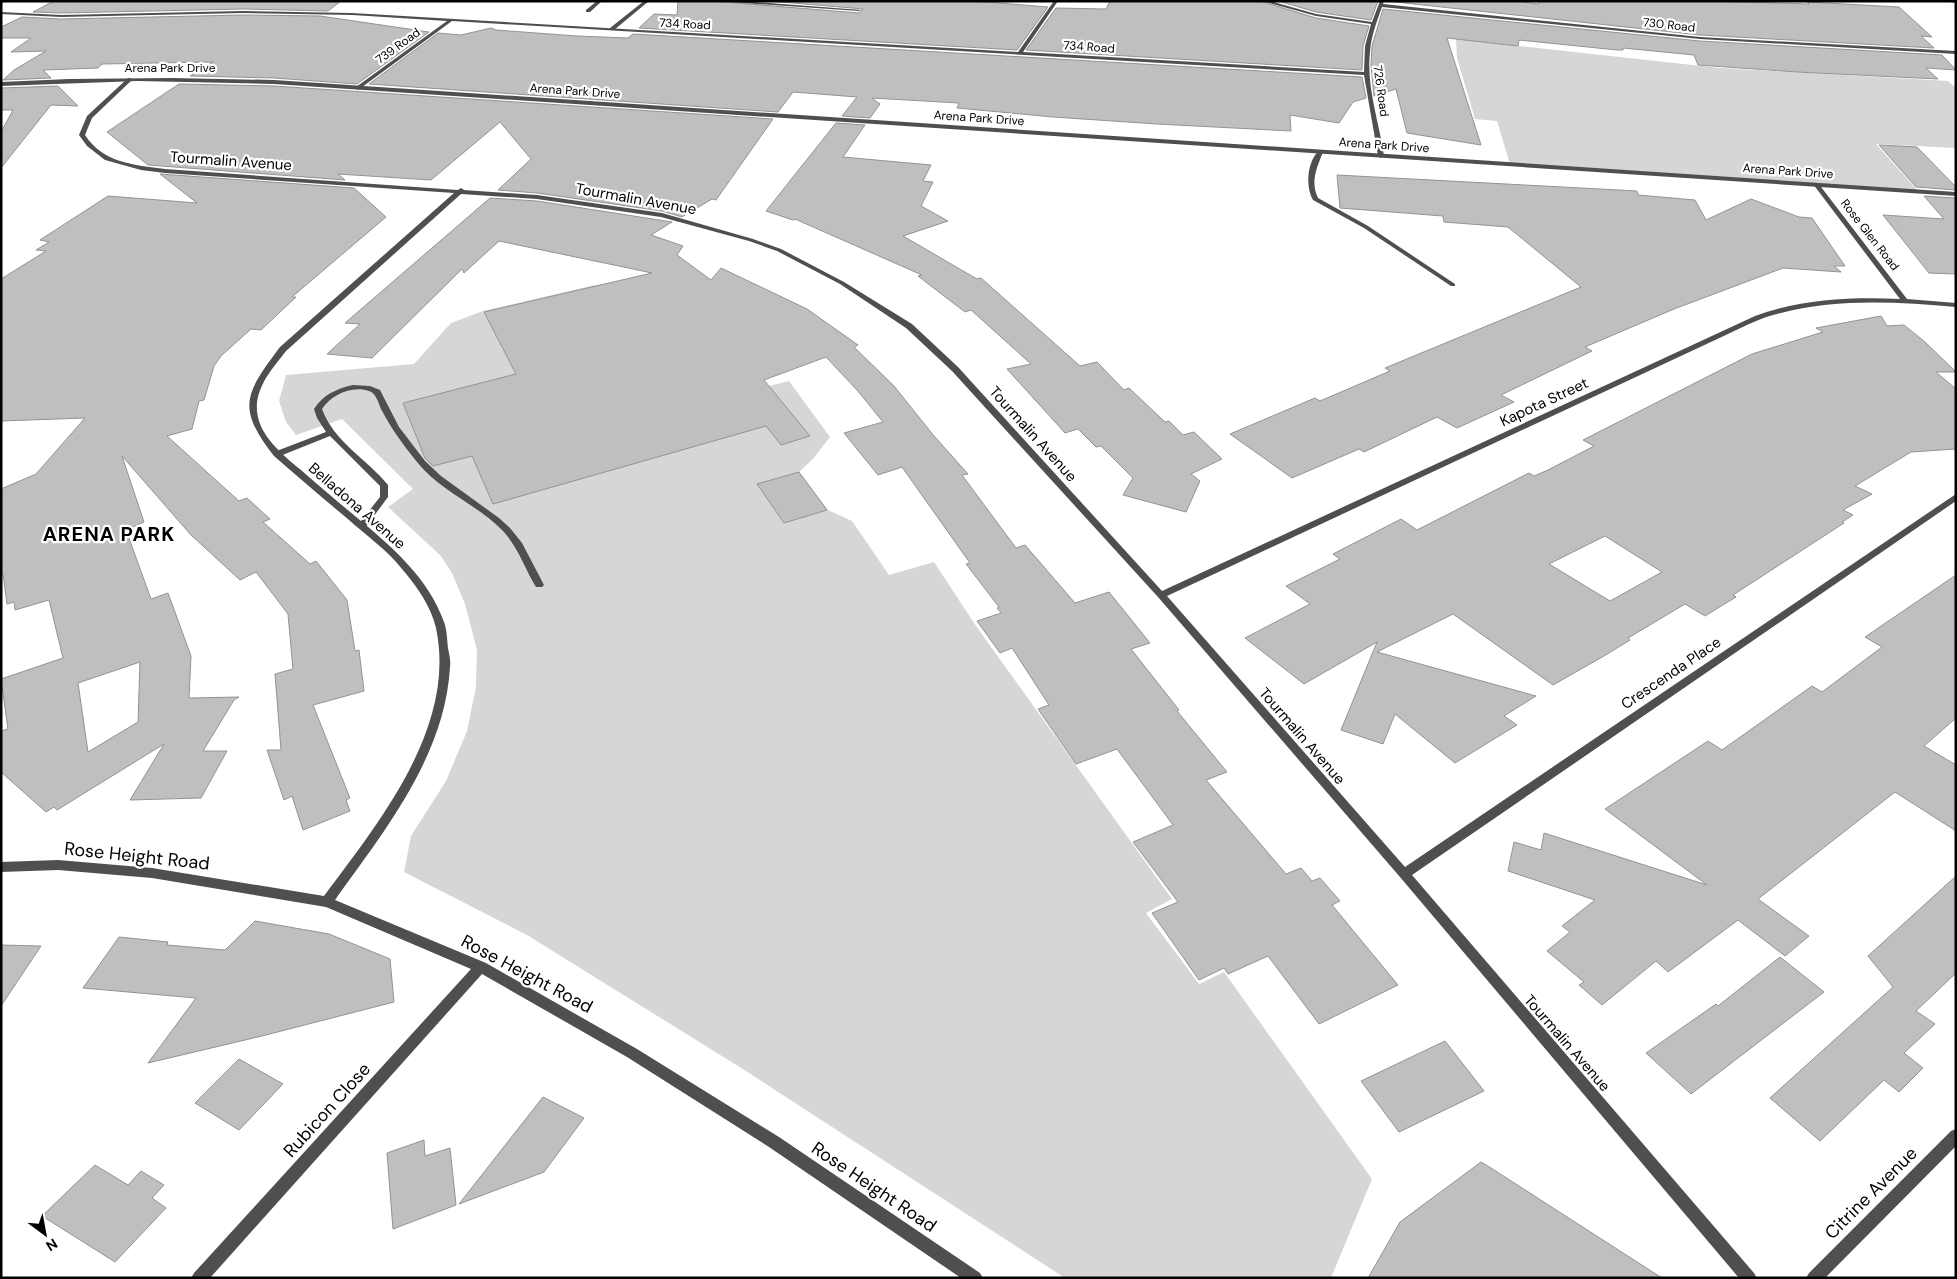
<svg xmlns="http://www.w3.org/2000/svg" width="1957" height="1279" font-family="'DM Sans',sans-serif">
<style>
.green{fill:#d6d6d6}
.building{fill:#bfbfbf;stroke:#939393;fill-rule:evenodd}
.lines{fill:none;stroke-linecap:round;stroke-linejoin:round}
.service{fill:#4f4f4f;fill-rule:evenodd}
.minor{fill:#4f4f4f;fill-rule:evenodd}
.tertiary{fill:#4f4f4f;fill-rule:evenodd}
.labels{text-anchor:middle;dominant-baseline:central;stroke-width:4.5;stroke-linejoin:round;paint-order:stroke}
.far-street-label{font-size:12px;fill:#000;stroke:#fff}
.street-label{font-size:15px;fill:#000;stroke:#fff}
.near-street-label{font-size:18px;fill:#000;stroke:#fff}
.district-label{font-size:20px;font-weight:bold;letter-spacing:1px;fill:#000;stroke:#fff}
</style>
<rect width="100%" height="100%" fill="#fff"/>
<!-- green -->
<path class="green" d="M1456 39 1720 68 1948 81 1956 88V148L1876 144 1919 192 1510 164 1497 121 1475 119 1457 58Z
M595 285 611 287 769 386 789 381 830 437 813 459 799 472 828 510 852 521 889 575 934 562 976 626 1172 899 1146 913 1199 984 1224 972 1372 1179 1331 1278H1065L746 1071 527 935 404 872 411 836 446 781 467 731 476 687 477 650 465 604 452 573 441 556 388 507 413 489 342 419 296 435 286 422 279 401 286 375 414 364 451 323 483 311Z"/>
<!-- building -->
<path class="building" d="M54 1H341L328 11 243 9 61 13 33 12Z
M678 1H712L859 13 863 9 770 1H974L1048 7 1017 50 639 28 654 14 677 15Z
M1110 1H1260L1316 18 1369 26 1363 46 1362 70 1026 50 1056 8 1106 9Z
M1278 1H1378L1371 20 1316 12Z
M1386 1H1517L1538 4 1539 1H1711L1809 4 1807 2 1899 7 1932 37 1921 36 1934 48 1700 35Z
M1383 9 1700 41 1942 55 1956 70 1926 68 1938 79 1797 72 1698 65 1694 55 1623 48V50H1617L1519 40 1518 46 1447 38 1481 145 1407 133 1396 89 1374 96 1371 65 1372 46Z
M243 15 320 16 429 32 357 84 274 78 190 76 213 62 102 64 98 68 43 70 51 78 3 80 14 70 46 51 11 52 31 38H1V27L22 17 61 19Z
M491 28 496 30 577 36 628 38 633 34 1362 77 1366 98 1353 102 1339 123 1290 115 1291 131 1157 124 1053 117 957 108 959 103 872 98 880 104 870 118 842 116 857 97 793 92 778 112 369 84 438 33 461 35Z
M179 84 274 86 773 119 716 200 712 199 682 217 662 211 537 193 498 190 531 159 500 122 431 180 338 174 345 180 148 165 107 132Z
M58 86 78 106 51 105 1 168V132L13 110H1V88Z
M836 123 865 125 843 157 931 165 923 181 933 182 921 206 948 221 903 236 977 279 981 278 1080 366 1097 362 1124 390 1129 388 1165 422 1169 421 1183 435 1194 432 1222 459 1191 474 1200 481 1186 512 1123 495 1133 478 1101 446 1096 447 1078 429 1065 433 1007 369 1031 364 971 310 965 312 918 276 922 275 795 219 793 220 766 211Z
M1879 145 1917 147 1956 187V190L1916 187Z
M160 174 354 188 386 217 292 297H296L261 330 251 329 221 356 214 366 204 400 199 401 192 429 167 436 239 501 247 498 270 519 263 522 310 564 316 561 347 600 355 651 359 650 364 691 313 705 350 798 346 800 350 811 303 830 292 796 284 800 267 750H281L275 674 293 669 288 614 256 572 240 580 191 535 122 456 144 522 126 530 151 599 168 593 191 656 189 698 239 697 234 700 203 751H227L201 798 130 800 164 744 57 810 54 807 46 812 1 772V731L8 729 1 679 63 658 49 600 15 610 14 602 7 604 3 574 1 572V489L36 474 85 418 1 421V279L46 251 36 250 49 242 40 240 108 196 197 203ZM140 662 138 722 88 752 78 683Z
M1337 175 1637 191 1638 195 1695 200 1706 220 1751 199 1799 217 1812 218 1845 266H1834L1841 272 1783 268 1674 309 1585 347 1592 351 1501 395 1514 402 1457 428 1437 417 1364 452 1359 449 1292 478 1230 434 1315 398 1320 401 1390 371 1385 368 1581 287 1508 227 1444 222 1443 216 1340 208Z
M1924 196 1956 198V274L1929 273 1883 215 1944 219Z
M490 198 537 201 672 222 651 235 683 246 677 255 711 280 721 268 807 309 858 345 854 347 894 386 934 436 968 474 962 475 1016 548 1025 545 1075 603 1109 592 1150 643 1131 649 1179 710 1177 711 1227 772 1206 780 1286 874 1301 868 1312 881 1320 878 1340 901 1332 905 1398 985 1319 1024 1268 956 1228 974 1224 968 1199 980 1152 913 1178 902 1133 842 1173 825 1117 749 1076 764 1038 709 1049 705 1012 648 1000 653 977 621 1001 613 997 608 999 607 966 564 970 563 902 467 878 475 844 433 883 422 857 390 826 357 764 380 810 436 781 445 766 426 493 504 472 456 433 466 425 458 403 403 516 374 484 312 652 273 499 241 464 273 462 269 372 358 327 354 360 324 345 323Z
M1881 316 1887 326 1904 325 1925 342 1956 372H1936L1956 389V449L1911 452 1855 486 1872 494 1843 510 1853 515 1842 522 1844 523 1733 595 1736 597 1705 616 1685 604 1628 638 1630 640 1604 656 1553 685 1453 614 1377 652 1536 696 1504 716 1517 725 1455 763 1395 714 1383 744 1341 730 1377 642 1304 684 1245 638 1310 604 1286 586 1340 559 1333 554 1401 519 1417 530 1529 473 1534 476 1548 470 1594 446 1583 440 1752 354 1823 332 1816 328ZM1605 536 1662 572 1610 601 1549 564Z
M799 472 827 510 784 523 757 484Z
M1956 575V718L1924 746 1956 765V831L1895 792 1758 899 1809 936 1785 956 1738 920 1668 972 1656 961 1602 1005 1579 985 1584 982 1547 951 1570 932 1562 926 1595 900 1508 871 1514 842 1541 850 1544 833 1707 885 1605 809 1708 741 1722 750 1812 686 1822 692 1882 647 1865 637Z
M1956 876V973L1916 1011 1935 1024 1904 1053 1923 1068 1899 1092 1884 1080 1820 1141 1770 1098 1893 987 1868 956Z
M255 921 329 934 390 959 394 1002 262 1036 148 1063 196 998 83 988 119 937 168 942 167 945 225 950Z
M1 945 41 946 1 1006Z
M1780 957 1824 992 1691 1094 1646 1053 1716 1004 1718 1006Z
M1445 1041 1484 1091 1399 1132 1361 1081Z
M239 1059 283 1084 239 1130 195 1103Z
M543 1097 584 1118 544 1172 459 1204Z
M424 1140 425 1156 450 1148 456 1205 393 1229 387 1153Z
M1481 1162 1491 1168 1662 1278H1368L1400 1222Z
M95 1165 128 1185 141 1171 164 1185 152 1198 166 1208 115 1262 42 1216Z"/>
<g class="lines">
<!-- service -->
<path class="service" d="M597 1H602L590 12H586V10Z
M644 1H649L614 30H610V28Z
M714 1H742L861 10 859 11Z
M1320 150 1323 152C1317 167 1310 182 1318 198L1368 226 1455 284V286H1451L1364 228 1313 200C1305 187 1307 160 1320 150Z
M353 385 370 386 380 390 399 427 425 461 441 476 499 518 510 528 522 543 544 585 542 587H536C525 569 518 547 503 531 478 505 440 491 417 462 403 445 391 428 381 409 378 402 376 393 369 391 352 385 331 395 322 409 334 442 367 459 388 485V497L365 528H359L357 526 380 497V486L330 436 280 456H274V452L326 432 317 418 314 409C324 394 336 389 353 385Z"/>
<!-- minor -->
<path class="minor" d="M1054 1H1058L1023 52 1364 72 1365 46 1371 24 1316 16 1262 1H1270L1316 14 1372 22 1380 1H1384L1383 4 1700 37 1956 51V54L1700 39 1382 7C1377 21 1371 36 1370 52 1366 87 1379 121 1384 156L1381 158 1378 156 1364 75 452 21 358 90 355 88 356 87 447 21 352 15 243 13 61 17 1 14V12L61 15 243 11 352 13 1018 52Z
M1944 1H1956V3Z
M128 78 133 79 92 118 85 135C103 163 134 165 165 169L458 190 461 188 464 190 537 195 662 213 753 239 781 249 844 282 912 324 958 367 1162 591 1755 316C1801 299 1851 297 1900 299L1813 184 1818 183 1907 299 1956 303V307C1898 302 1838 298 1781 313 1762 317 1745 326 1728 334L1167 596 1405 867 1956 494V501L1412 875 1754 1273 1757 1278H1739L1400 877 1158 597 952 371 906 328 840 284 777 251 749 241 661 217 537 199 461 194 286 351C273 368 255 387 257 411 259 436 283 455 301 470 319 486 337 501 355 516 391 546 428 577 444 622 447 630 447 639 448 648 449 654 451 660 450 667 445 756 385 830 335 900L486 963 637 1049 779 1137 980 1273 983 1278H961L769 1147 627 1057 482 974 210 1278H191L194 1273 471 969 326 907 152 878 58 870 1 872V862L58 860 152 868 324 896C379 822 457 727 436 628 431 606 416 585 402 569 387 550 367 536 349 520 324 499 299 478 274 456 236 407 245 394 280 347L454 193 165 173 141 170 105 160 87 146 79 135 87 116Z
M1956 1129V1146L1825 1278H1806L1809 1273 1951 1131Z"/>
<!-- tertiary -->
<path class="tertiary" d="M172 78 274 80 1956 192V196L274 84 138 81 1 86V82L69 79Z"/>
</g>
<g class="labels">
<!-- far-street labels -->
<g class="far-street-label">
<text transform="translate(685 24) rotate(3)">734 Road</text>
<text transform="translate(1669 25) rotate(6)">730 Road</text>
<text transform="translate(398 46) rotate(-36)">739 Road</text>
<text transform="translate(1089 47) rotate(4)">734 Road</text>
<text x="170" y="68">Arena Park Drive</text>
<text transform="translate(575 91) rotate(4)">Arena Park Drive</text>
<text transform="translate(1381 91) rotate(82)">726 Road</text>
<text transform="translate(979 118) rotate(4)">Arena Park Drive</text>
<text transform="translate(1384 145) rotate(4)">Arena Park Drive</text>
<text transform="translate(1788 171) rotate(4)">Arena Park Drive</text>
<text transform="translate(1870 235) rotate(52)">Rose Glen Road</text>
</g>
<!-- street labels -->
<g class="street-label">
<text transform="translate(231 161) rotate(4)">Tourmalin Avenue</text>
<text transform="translate(636 199) rotate(10)">Tourmalin Avenue</text>
<text transform="translate(1544 402) rotate(-25)">Kapota Street</text>
<text transform="translate(1033 434) rotate(48)">Tourmalin Avenue</text>
<text transform="translate(357 506) rotate(41)">Belladona Avenue</text>
<text transform="translate(1671 673) rotate(-34)">Crescenda Place</text>
<text transform="translate(1302 736) rotate(49)">Tourmalin Avenue</text>
<text transform="translate(1567 1043) rotate(49)">Tourmalin Avenue</text>
</g>
<!-- near-street labels -->
<g class="near-street-label">
<text transform="translate(137 856) rotate(6)">Rose Height Road</text>
<text transform="translate(527 974) rotate(28)">Rose Height Road</text>
<text transform="translate(327 1110) rotate(-48)">Rubicon Close</text>
<text transform="translate(874 1187) rotate(34)">Rose Height Road</text>
<text transform="translate(1871 1193) rotate(-45)">Citrine Avenue</text>
</g>
<!-- district labels -->
<g class="district-label">
<text x="109" y="534">ARENA PARK</text>
</g>
</g>
<!-- border -->
<rect width="1957" height="1279" fill="none" stroke="#000000" stroke-width="5"/>
<!-- north arrow -->
<g transform="translate(45 1234) rotate(148)" stroke="#ffffff" stroke-width="4" paint-order="stroke">
<path d="M0-4L9 19L0 12L-9 19Z" fill="#000000"/>
<text y="-8" font-size="14" font-weight="bold" text-anchor="middle" fill="#000000">N</text>
</g>
</svg>
